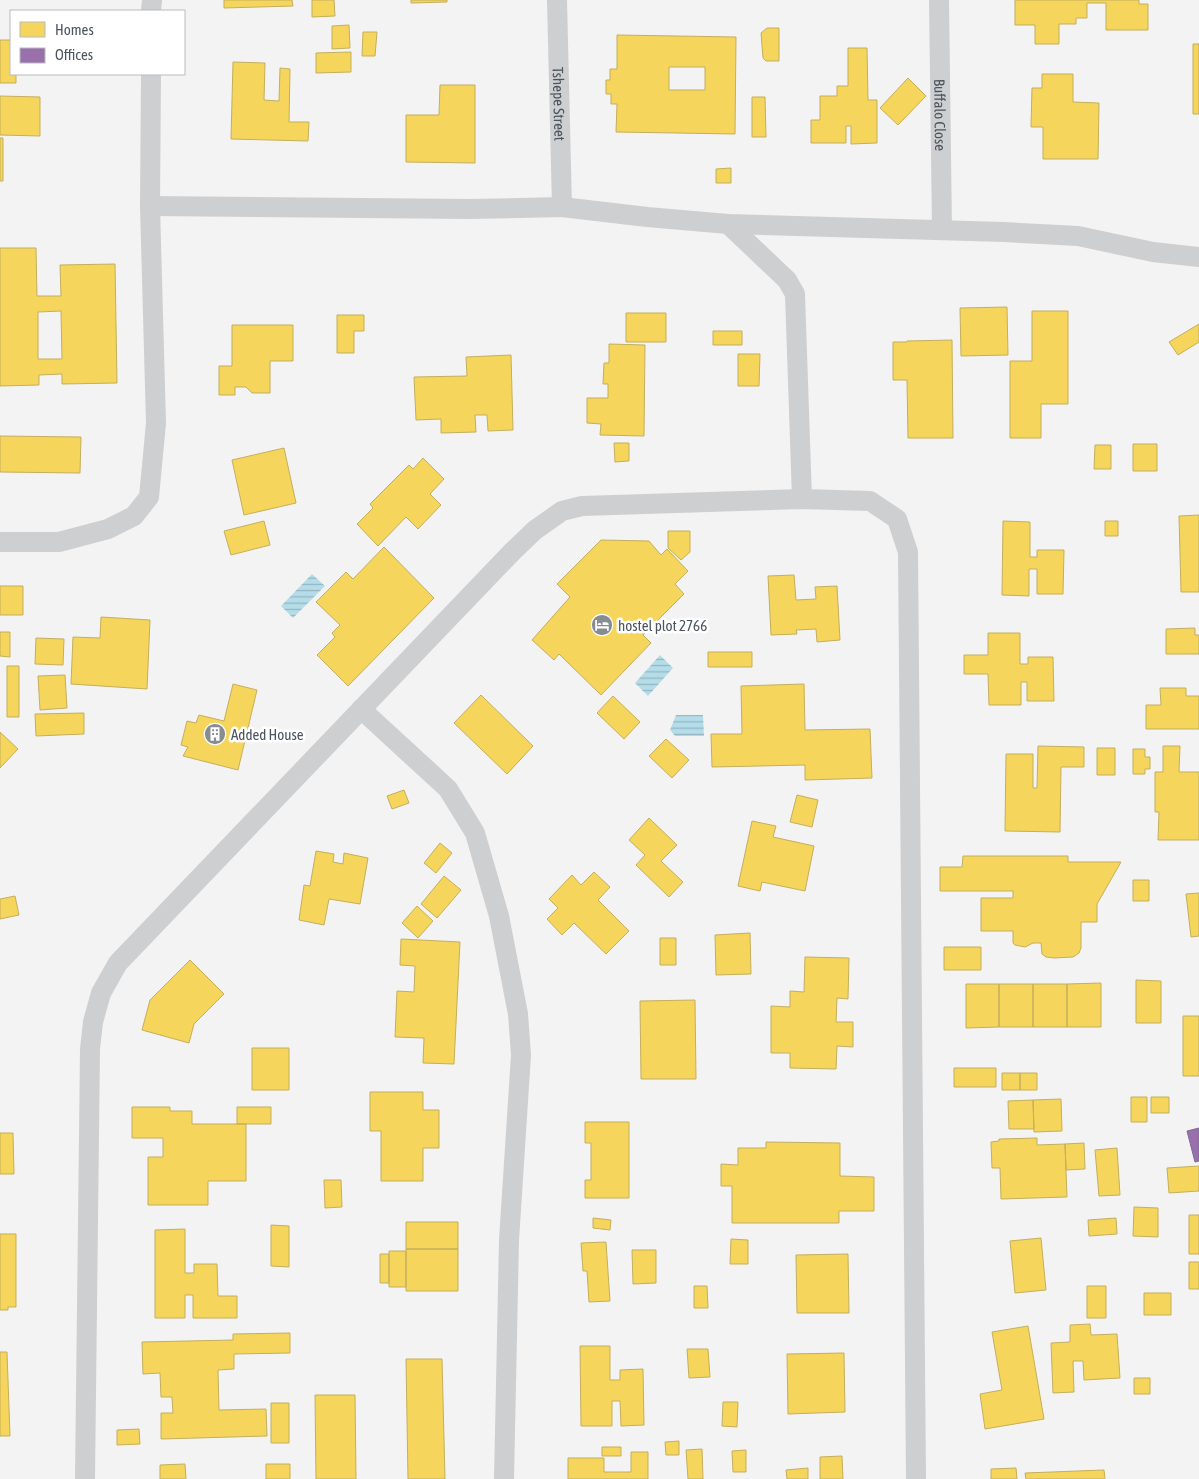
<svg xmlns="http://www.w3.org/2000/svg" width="1199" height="1479" font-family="'Asap Condensed',sans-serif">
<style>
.water{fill:url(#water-rules)}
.homes{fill:#f6d55c;stroke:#c3af5d;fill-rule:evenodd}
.offices{fill:#9970ab;stroke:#826894}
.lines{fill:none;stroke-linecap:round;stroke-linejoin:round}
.minor{stroke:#cdcfd1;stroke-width:20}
.labels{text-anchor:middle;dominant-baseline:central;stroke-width:5;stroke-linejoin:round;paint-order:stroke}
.street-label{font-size:15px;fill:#4c555e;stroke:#fff}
.poi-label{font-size:15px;fill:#4c555e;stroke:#fff;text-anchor:start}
</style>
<defs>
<pattern id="water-rules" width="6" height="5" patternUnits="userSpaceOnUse" patternTransform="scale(1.25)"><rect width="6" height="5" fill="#b4dde9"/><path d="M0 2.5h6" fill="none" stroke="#95b6c0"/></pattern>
</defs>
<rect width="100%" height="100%" fill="#f4f3f3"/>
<!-- water -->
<path class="water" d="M312 574 325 586 293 618 281 606Z
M660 655 673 668 648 696 635 683Z
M676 715H703L704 736H675L670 730Z"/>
<!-- homes -->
<path class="homes" d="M224 0H292L293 6 224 8Z
M312 0H334L335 16 312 17Z
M411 0H447V2L411 3Z
M1015 0H1139V4H1148V30H1106V3H1087V18H1076V24H1059V44H1035V25H1015Z
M349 25 350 48 332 49V26Z
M767 28H779V61H766L763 58 761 33Z
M363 32H377L375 56H362Z
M617 35 736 37 735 134 616 132 617 104H611V94H606V80H610V69H617ZM669 67H705V90H669Z
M0 40H11V74H16V83H0Z
M1193 44H1199V114H1193Z
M848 48H867L868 100H877V143L851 144V126H846V143H811V120H820V96H837V86H848Z
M351 52V72L316 73V53Z
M233 62 265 63 264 100 279 101 280 68 290 69 289 122H309L308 141 231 139Z
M1042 74H1073V102L1099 103 1098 159H1043V127H1031L1032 88H1042Z
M908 78 926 96 898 125 880 108Z
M440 85H475V163L406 162V115H439Z
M0 96 40 97V136L0 135Z
M752 97H765L766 137H752Z
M0 138H3V181H0Z
M731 168V183H716V169Z
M0 248H36L37 296H61L60 265 115 264 117 383 62 384V374L39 375V385L0 386ZM61 311 62 359H38V312Z
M1007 307 1008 355 961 356 960 308Z
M1032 311H1068V404H1041V438H1010V361H1032Z
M626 313H666V342H626Z
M337 315H364V331H354V353H337Z
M1199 324V342L1178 355 1169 342Z
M232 325H293V361H270V393H252L246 387H235V395H219V366H232Z
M713 331H742V345H713Z
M952 340 953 438H908L907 380H893V342H907V341Z
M609 344 645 345 644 436 600 435 601 424 587 423V398H608V384H603L604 363H609Z
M738 354H760L759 386H738Z
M511 355 513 430 488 431 487 415H475L476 432 441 433V419L416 420 414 377 467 376 466 357Z
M0 436 81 437 80 473 0 472Z
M614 443H629V461L615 462Z
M1133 444H1157V471H1133Z
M1095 445H1111V469H1094Z
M284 448 296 503 244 515 232 460Z
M423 458 444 479 430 494 441 505 418 529 406 517 378 546 357 524 373 508 370 504 409 465 413 469Z
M1199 515V592H1181L1179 516Z
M264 521 270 545 231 555 224 531Z
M1003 521 1030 522V557H1037V550H1064L1063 594H1037V569H1029V596L1002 595Z
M1105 521H1118V536H1105Z
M668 531H690V552L681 560 668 548Z
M601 540 649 541 661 555 667 549 688 571 675 584 684 594 643 635 651 643 601 695 559 654 554 660 532 640 570 597 557 584Z
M384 547 434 598 348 686 317 655 335 637 332 633 340 625 316 602 346 572 353 579Z
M794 575 796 600 816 599 815 587 837 586 840 640 817 642 816 629 796 630 797 634 771 635 768 576Z
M0 586H23V615H0Z
M101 617 150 620 147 689 71 684 73 637 100 638Z
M1195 628V635H1199V654H1166V629Z
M0 632H10V657L0 656Z
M988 633H1020V664H1028V657H1053L1054 701H1027V682H1021V705H989L988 674H964V655H988Z
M36 638 64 639 63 665 35 664Z
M708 652H752V667H708Z
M7 666H19V717H7Z
M65 675 67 708 40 710 38 676Z
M233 684 257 690 238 770 183 756 188 747 181 745 187 721 196 723 199 715 224 721Z
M804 684 805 730 870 729 872 778 805 780V765L712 767 711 734H742L741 686Z
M1160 688H1186V696H1199V729H1146V705H1161Z
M481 695 533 746 507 774 454 723Z
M613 696 640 722 624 739 597 713Z
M84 713V734L36 736 35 714Z
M0 732 18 749 0 768Z
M666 739 689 760 672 778 649 756Z
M1038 746 1084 747V767H1061L1060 832 1005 831 1006 754H1033V788H1037Z
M1163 746H1180L1179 772H1199V840H1158L1159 812H1155V772H1163Z
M1097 748H1115V775H1097Z
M1133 749H1145V757H1150V769H1145V774H1133Z
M404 790 409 803 392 809 387 796Z
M797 795 818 800 812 827 790 822Z
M649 818 677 845 661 861 683 882 669 897 636 865 645 855 629 840Z
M752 821 776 826 773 837 814 846 805 891 762 882 760 891 738 886Z
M440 843 452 853 436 873 424 863Z
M316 851 334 854 333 862 343 864 344 853 368 858 360 904 329 899 324 925 299 920 304 885 310 886Z
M963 856H1068V862H1121L1097 904V922H1081V948L1079 953 1073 957 1054 958 1046 957 1042 954 1041 943H1033L1025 947 1015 945 1013 943V931H981V898H1013V891H940V867H962Z
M594 872 610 887 598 900 629 931 606 954 574 923 562 935 547 919 558 908 549 899 572 875 581 885Z
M444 876 461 890 437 918 421 904Z
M1133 880H1149V901H1133Z
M1199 893V936L1191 937 1186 894Z
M15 896 19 915 0 919V899Z
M417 906 433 921 418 938 402 923Z
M750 933 751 974 716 975 715 935Z
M660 938H676V965H660Z
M401 939 460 942 454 1064 423 1063 424 1038 395 1037 397 991 414 992 415 966 400 965Z
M944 947H981V970H944Z
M805 957 849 958 848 999 837 998 836 1022H853V1047L837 1046 836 1069 790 1068V1053H771V1006L790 1007V991L804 992Z
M190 960 224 994 194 1024 189 1043 142 1030 150 1000Z
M1136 980 1161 981V1023H1136Z
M1101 983V1027H1067V984Z
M966 984H999V1027L966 1028Z
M999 984H1033V1027H999Z
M1033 984H1067V1027H1033Z
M695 1000 696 1079H641L640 1001Z
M1183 1016H1199V1076H1183Z
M252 1048H289V1090H252Z
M954 1068H996V1087H954Z
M1002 1073H1020V1090H1002Z
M1020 1073H1037V1090H1020Z
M370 1092H423V1110H439V1148H423V1181H381V1131H370Z
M1131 1097H1147V1122H1131Z
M1151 1097H1169V1113H1151Z
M1061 1099 1062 1131 1034 1132 1033 1100Z
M1033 1100 1034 1129H1009L1008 1101Z
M132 1107H170V1111H192V1124H246V1181H208V1205H148V1157H163V1138H132Z
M237 1107H271V1124H237Z
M585 1122H629V1198H585V1180H591V1143H585Z
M0 1133H13L14 1174H0Z
M1037 1138V1145L1065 1144 1067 1197 1001 1199 1000 1168H992L991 1142 999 1141V1139Z
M766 1142 840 1143V1176L874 1177V1211H839V1223H732V1186H721V1164L738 1165V1148H766Z
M1084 1143 1085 1169 1066 1170 1065 1144Z
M1117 1148 1120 1195 1099 1196 1095 1150Z
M1199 1166V1191L1169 1193 1167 1168Z
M324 1180H341L342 1207 325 1208Z
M1134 1207 1158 1208V1237L1133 1236Z
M1189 1215H1199V1254H1189Z
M593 1218 611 1220 610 1230 593 1228Z
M1116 1218 1117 1234 1089 1236 1088 1220Z
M406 1222H458V1249H406Z
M271 1225 289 1226V1267L271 1266Z
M185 1229V1273H194V1264H217L218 1296H237V1318H193V1295H185V1318H155V1230Z
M0 1234H16V1307H8V1310H0Z
M1041 1238 1046 1290 1015 1293 1010 1241Z
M731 1239 748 1240V1264H730Z
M606 1242 610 1301 589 1302 587 1271H583L581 1243Z
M406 1249H458V1291H406Z
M632 1250H656V1283L633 1284Z
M389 1251H406V1287H389Z
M380 1254H389V1283H380Z
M848 1254 849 1313H797L796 1255Z
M1189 1262H1199V1289H1189Z
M694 1286H707L708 1308H694Z
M1087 1286H1106V1318H1087Z
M1144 1293H1171V1315H1144Z
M1090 1324 1091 1335 1117 1334 1120 1378 1084 1380 1083 1361H1073L1074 1392 1053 1393 1051 1343 1070 1342V1325Z
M1028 1326 1044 1419 985 1429 980 1394 1002 1390 992 1332Z
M290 1333V1353L234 1354V1369L218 1370 219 1410 266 1409 267 1436 161 1439V1413H173L172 1397H161L160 1373 143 1374 142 1342 233 1340V1334Z
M580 1346H610V1380H620V1370L643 1369 644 1425 621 1426 620 1401H612V1426H581Z
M687 1349H708L710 1377 689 1378Z
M0 1352H7L10 1436H0Z
M844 1353 845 1412 788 1414 787 1354Z
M406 1359H442L445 1479H408Z
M1134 1378H1150V1394H1134Z
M315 1395H355L356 1479H316Z
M723 1402H738L737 1427 722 1426Z
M271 1403H289V1443H271Z
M139 1429 140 1444 117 1445V1430Z
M679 1441V1455H666L665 1442Z
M602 1447H621V1456H602Z
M702 1449 703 1479H688L686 1450Z
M746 1450V1472H733L732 1451Z
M631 1452H648V1479H568V1458H604V1472H631Z
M842 1456 843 1479H820V1457Z
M185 1464 186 1479H160V1465Z
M266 1464H290V1479H266Z
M808 1468V1479H787L786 1470Z
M1016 1468 1017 1479H991V1469Z
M1104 1470 1105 1479H1026L1025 1473Z"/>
<!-- offices -->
<path class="offices" d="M1199 1128V1161L1195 1162 1187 1131Z"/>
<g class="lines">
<!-- minor -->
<g class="minor">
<path id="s1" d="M557 0 562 207"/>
<path id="s2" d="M939 0 942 230"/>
<path d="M151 11 152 0"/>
<path d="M150 206 470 209 562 207 647 217 728 224 1004 232 1078 236 1153 252 1199 257"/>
<path d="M728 224 787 280 795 294 802 499"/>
<path d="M0 542H59L108 529 134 516 149 497 156 423 150 206 151 74"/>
<path d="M361 709 448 789 475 833 499 916 518 1014 521 1055 509 1240 504 1479"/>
<path d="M85 1479 90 1049 93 1022 101 993 118 963 513 551 535 530 562 511 582 506 802 499 870 501 897 519 908 552 916 1479"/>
</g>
</g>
<!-- icons -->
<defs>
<g id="hotel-disc" transform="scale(1.125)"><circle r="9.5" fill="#878c92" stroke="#fff"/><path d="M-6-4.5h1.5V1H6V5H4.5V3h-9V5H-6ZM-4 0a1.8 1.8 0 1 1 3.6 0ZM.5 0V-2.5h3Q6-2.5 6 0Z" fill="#fff"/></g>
<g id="building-disc" transform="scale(1.125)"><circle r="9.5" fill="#878c92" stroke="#fff"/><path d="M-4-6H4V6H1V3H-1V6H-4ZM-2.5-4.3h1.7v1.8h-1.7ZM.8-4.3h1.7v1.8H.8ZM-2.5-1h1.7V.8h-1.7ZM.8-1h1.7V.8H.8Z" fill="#fff"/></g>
</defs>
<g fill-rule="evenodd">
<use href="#hotel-disc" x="602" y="625"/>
<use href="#building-disc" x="215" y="734"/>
</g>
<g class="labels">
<!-- street labels -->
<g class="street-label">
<text stroke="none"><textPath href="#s1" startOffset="104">Tshepe Street</textPath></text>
<text stroke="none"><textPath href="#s2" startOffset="115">Buffalo Close</textPath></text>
</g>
<!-- poi labels -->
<g class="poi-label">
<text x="618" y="625">hostel plot 2766</text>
<text x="231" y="734">Added House</text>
</g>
</g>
<!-- legend -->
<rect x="10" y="10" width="175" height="65" fill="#ffffff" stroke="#b7bbbf"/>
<rect x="20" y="22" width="25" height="15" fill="#f6d55c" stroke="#b7bbbf"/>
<text x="55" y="35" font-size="15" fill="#4c555e">Homes</text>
<rect x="20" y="48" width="25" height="15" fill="#9970ab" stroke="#b7bbbf"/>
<text x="55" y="60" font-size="15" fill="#4c555e">Offices</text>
</svg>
